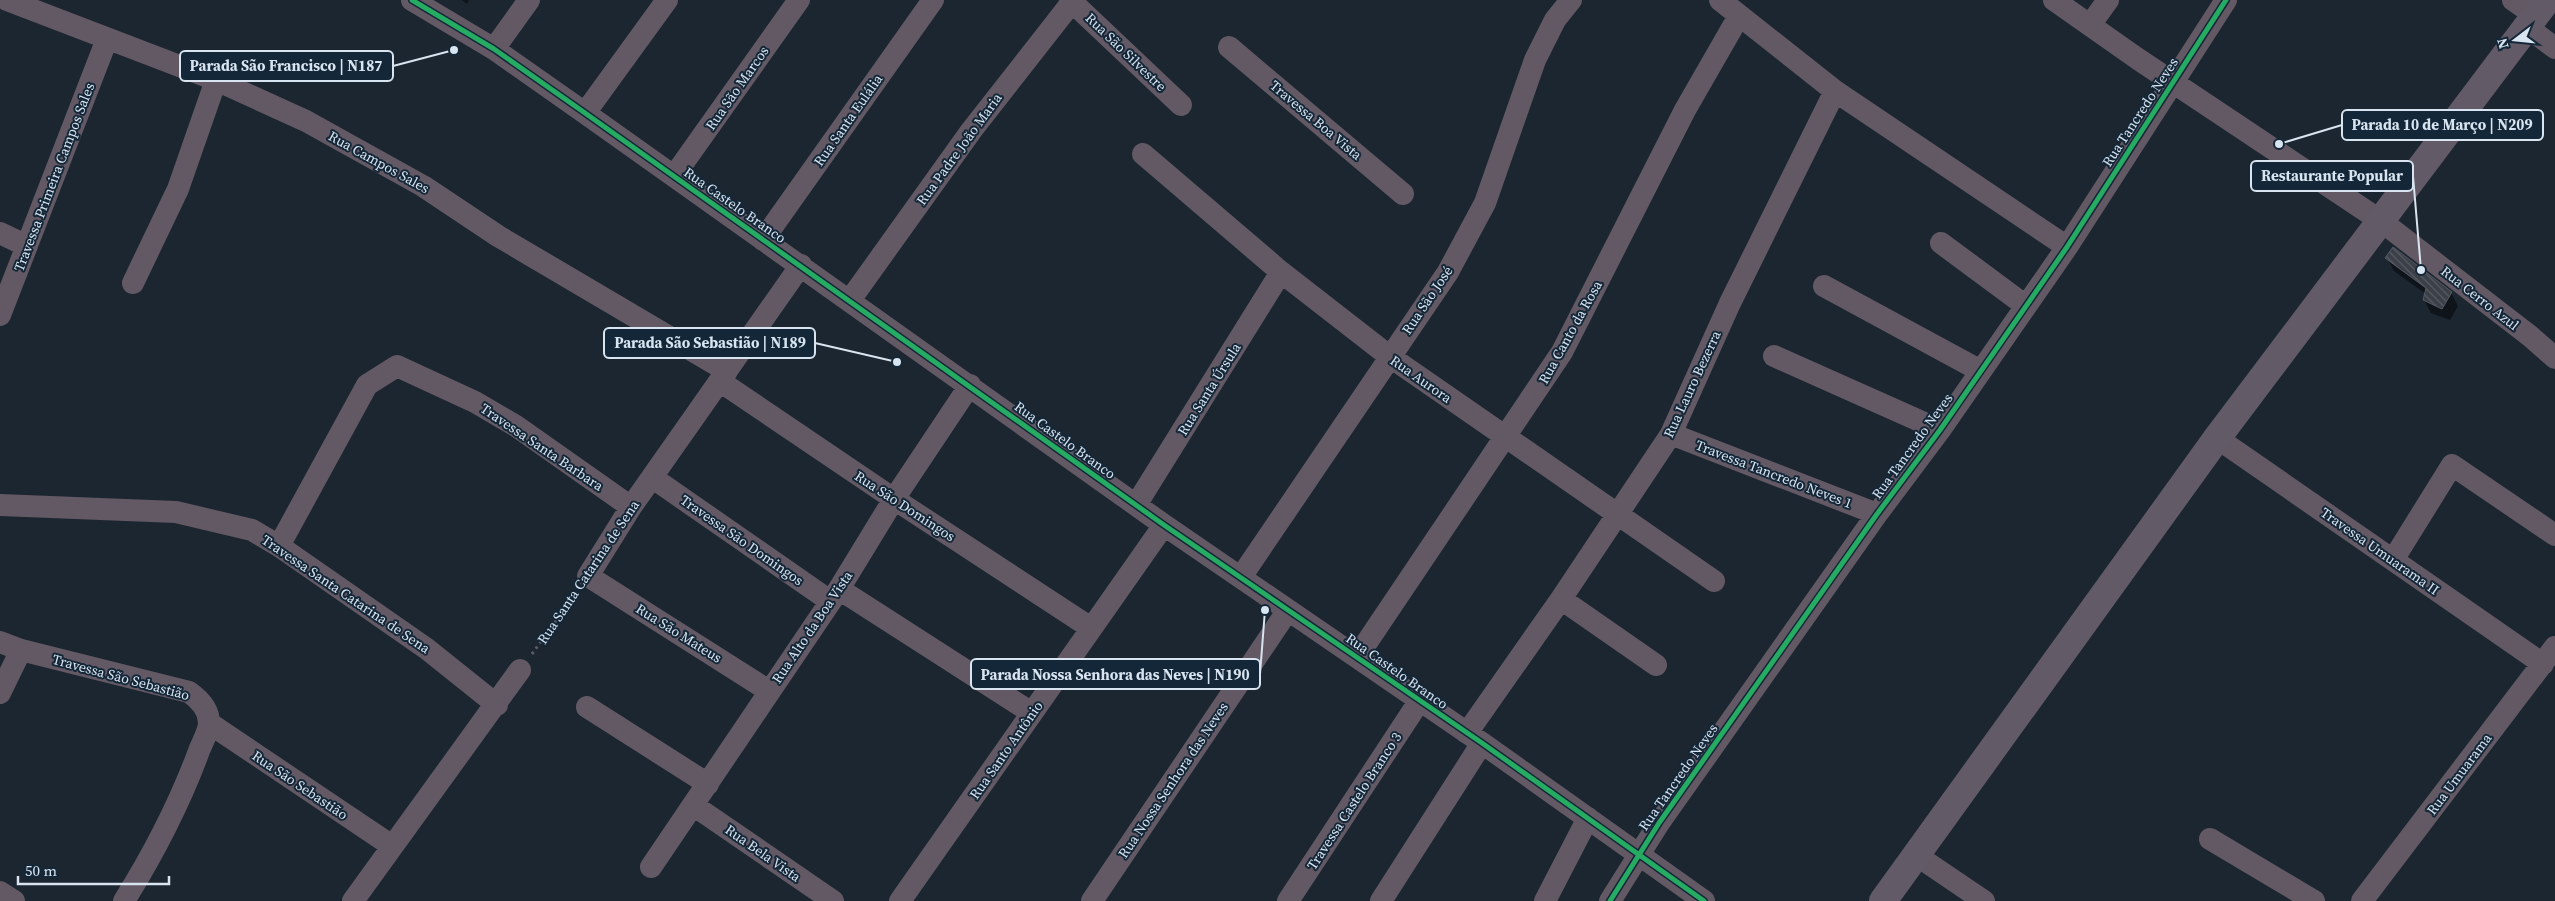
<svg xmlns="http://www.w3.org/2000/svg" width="2555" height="901" font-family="'Source Serif 4',serif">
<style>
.shadow{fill:#0007}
.building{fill:url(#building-back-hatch);stroke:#555862}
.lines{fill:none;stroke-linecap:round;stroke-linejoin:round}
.path{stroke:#5e5d66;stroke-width:3;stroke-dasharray:2.5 4;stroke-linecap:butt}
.minor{stroke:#635964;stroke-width:22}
.major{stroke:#625a67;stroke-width:28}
.cycleway-casing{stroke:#142738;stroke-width:8}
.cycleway{stroke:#26ab63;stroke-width:5}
.labels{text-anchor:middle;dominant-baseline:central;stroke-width:4;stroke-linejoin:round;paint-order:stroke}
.street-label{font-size:14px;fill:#d8e4f0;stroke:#142738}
.leader{fill:none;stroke:#d8e4f0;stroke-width:2}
.callout-dot{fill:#d8e4f0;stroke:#142738;stroke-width:2}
.callout{fill:#142738;stroke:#d8e4f0;stroke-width:2}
.callout-label{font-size:15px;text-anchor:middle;font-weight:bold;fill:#d8e4f0}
</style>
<defs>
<pattern id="building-back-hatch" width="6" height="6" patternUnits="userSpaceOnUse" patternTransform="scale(1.25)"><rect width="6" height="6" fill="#3b3f48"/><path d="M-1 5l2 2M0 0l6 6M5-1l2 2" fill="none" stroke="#575b63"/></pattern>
</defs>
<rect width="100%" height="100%" fill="#1c2630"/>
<!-- shadow -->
<path class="shadow" d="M462 0H469L467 4Z
M2387 258 2451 293 2458 306 2450 320 2431 313 2424 300 2426 294 2394 271Z"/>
<!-- building -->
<path class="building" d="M2393 247 2452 292 2442 309 2423 300 2426 288 2385 258Z"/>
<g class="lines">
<!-- path -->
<path class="path" d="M532 654 577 592"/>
<!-- minor -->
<path class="minor" d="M7 0 216 80 306 121 423 186 498 236 727 371
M412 0 494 49 585 113 1164 525 1482 743 1704 901
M1070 0 1181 105
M1720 0 1835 91 2067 247
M2054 0 2138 59 2381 221 2530 336 2555 358
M2513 0 2536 16
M2090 25 2108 0
M2527 27 2555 48
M1229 47 1403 194
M494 49 529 0
M585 113 667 0
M1143 154 1281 272 1389 356 1714 581
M674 176 799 0
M0 233 27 246
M763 240 933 0
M1941 243 2026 306
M133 283 178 189 216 80
M1824 286 1979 370
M850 300 971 131 1072 2
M0 315 107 39
M1774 356 1940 430
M721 382 894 499 1091 628
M1671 434 1877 514
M2217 438 2543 664
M653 478 830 601
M0 505 176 512 252 530 279 546 427 649 497 705
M1136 505 1281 272
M279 546 367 385 397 366 475 402 516 426 631 507
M2393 560 2452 465 2555 535
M1241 577 1448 272 1485 203 1535 60 1555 20 1571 0
M839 589 1032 713
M1561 599 1656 665
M0 642 21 650 189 692C199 699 209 709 209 723 209 731 202 743 199 751 179 805 154 853 124 901
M1357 657 1562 352 1685 110 1739 16
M769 691 588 576 631 507 801 265
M0 693 21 650
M587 707 708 784
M209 723 392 846
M1467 733 1561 599 1671 434 1730 303 1835 91
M693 805 833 901
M2210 839 2314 901
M1916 855 1984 901
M651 867 839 589 894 499 970 385
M0 892 14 901
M353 901 520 670
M900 901 1164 525
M1092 901 1288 610
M1288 901 1420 700
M1381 901 1482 743
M1545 901 1588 818
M1610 901 1659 823 1877 514 1940 430 2067 247 2226 0
M2362 901 2555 647"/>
<!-- major -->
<path class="major" d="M1883 901 2217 438 2547 0"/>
<!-- cycleway casing -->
<g class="cycleway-casing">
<path id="cycleway" d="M412 0 494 49 585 113 1164 525 1482 743 1704 901
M1610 901 1659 823 1877 514 1940 430 2067 247 2226 0"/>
</g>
<!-- cycleway -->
<use href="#cycleway" class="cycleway"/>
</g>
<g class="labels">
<!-- street labels -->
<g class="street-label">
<text transform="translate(1126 52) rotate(44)">Rua São Silvestre</text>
<text transform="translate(737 88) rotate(-55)">Rua São Marcos</text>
<text transform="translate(2140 112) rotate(-57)">Rua Tancredo Neves</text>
<text transform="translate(848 120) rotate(-55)">Rua Santa Eulália</text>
<text transform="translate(1316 120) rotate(40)">Travessa Boa Vista</text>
<text transform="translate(959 149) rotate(-54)">Rua Padre João Maria</text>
<text transform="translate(379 162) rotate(29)">Rua Campos Sales</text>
<text transform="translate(54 177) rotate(-69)">Travessa Primeira Campos Sales</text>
<text transform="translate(735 205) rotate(35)">Rua Castelo Branco</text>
<text transform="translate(2480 298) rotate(38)">Rua Cerro Azul</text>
<text transform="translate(1427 300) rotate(-56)">Rua São José</text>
<text transform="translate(1570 332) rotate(-61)">Rua Canto da Rosa</text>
<text transform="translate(1421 379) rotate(35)">Rua Aurora</text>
<text transform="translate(1692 384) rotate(-65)">Rua Lauro Bezerra</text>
<text transform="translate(1209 389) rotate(-58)">Rua Santa Úrsula</text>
<text transform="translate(1065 440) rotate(36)">Rua Castelo Branco</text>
<text transform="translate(1912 446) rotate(-54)">Rua Tancredo Neves</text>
<text transform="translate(542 447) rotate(34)">Travessa Santa Barbara</text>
<text transform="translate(1774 474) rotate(21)">Travessa Tancredo Neves 1</text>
<text transform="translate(905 506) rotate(33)">Rua São Domingos</text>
<text transform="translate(742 540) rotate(35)">Travessa São Domingos</text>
<text transform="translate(2380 551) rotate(35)">Travessa Umuarama II</text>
<text transform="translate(588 572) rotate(-56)">Rua Santa Catarina de Sena</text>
<text transform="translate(346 594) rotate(34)">Travessa Santa Catarina de Sena</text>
<text transform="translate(812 627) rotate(-56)">Rua Alto da Boa Vista</text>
<text transform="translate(679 633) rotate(32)">Rua São Mateus</text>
<text transform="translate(1397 671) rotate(35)">Rua Castelo Branco</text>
<text transform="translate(121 677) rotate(15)">Travessa São Sebastião</text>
<text transform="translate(1006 750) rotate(-55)">Rua Santo Antônio</text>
<text transform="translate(2459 774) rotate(-53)">Rua Umuarama</text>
<text transform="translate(1678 777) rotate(-55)">Rua Tancredo Neves</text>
<text transform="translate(1173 780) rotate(-56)">Rua Nossa Senhora das Neves</text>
<text transform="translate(300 785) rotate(34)">Rua São Sebastião</text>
<text transform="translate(1354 801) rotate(-57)">Travessa Castelo Branco 3</text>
<text transform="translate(763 853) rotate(35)">Rua Bela Vista</text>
</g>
</g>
<!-- callouts -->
<path class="leader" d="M454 50L393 66M2279 144L2342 125M2421 270L2413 176M897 362L815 343M1265 610L1260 674"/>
<g class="callout-dot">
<circle cx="454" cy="50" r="5"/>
<circle cx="2279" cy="144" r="5"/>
<circle cx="2421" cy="270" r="5"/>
<circle cx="897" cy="362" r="5"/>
<circle cx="1265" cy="610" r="5"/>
</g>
<g class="callout">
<rect x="180" y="51" width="213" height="30" rx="5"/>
<rect x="2342" y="110" width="201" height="30" rx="5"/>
<rect x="2251" y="161" width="162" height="30" rx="5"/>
<rect x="604" y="328" width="211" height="30" rx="5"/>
<rect x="971" y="659" width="289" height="30" rx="5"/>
</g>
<g class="callout-label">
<text x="286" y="71">Parada São Francisco | N187</text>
<text x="2442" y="130">Parada 10 de Março | N209</text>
<text x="2332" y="181">Restaurante Popular</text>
<text x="710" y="348">Parada São Sebastião | N189</text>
<text x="1115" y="680">Parada Nossa Senhora das Neves | N190</text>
</g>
<!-- north arrow -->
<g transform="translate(2515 40) rotate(254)" stroke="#142738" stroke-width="4" paint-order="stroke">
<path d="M0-4L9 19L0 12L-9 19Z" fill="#d8e4f0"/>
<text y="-8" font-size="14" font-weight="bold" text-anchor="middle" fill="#d8e4f0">N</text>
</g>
<!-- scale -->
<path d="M18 876v8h151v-8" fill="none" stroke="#d8e4f0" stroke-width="2.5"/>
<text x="25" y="876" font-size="15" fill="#d8e4f0" stroke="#142738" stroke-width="4" paint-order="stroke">50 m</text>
</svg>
